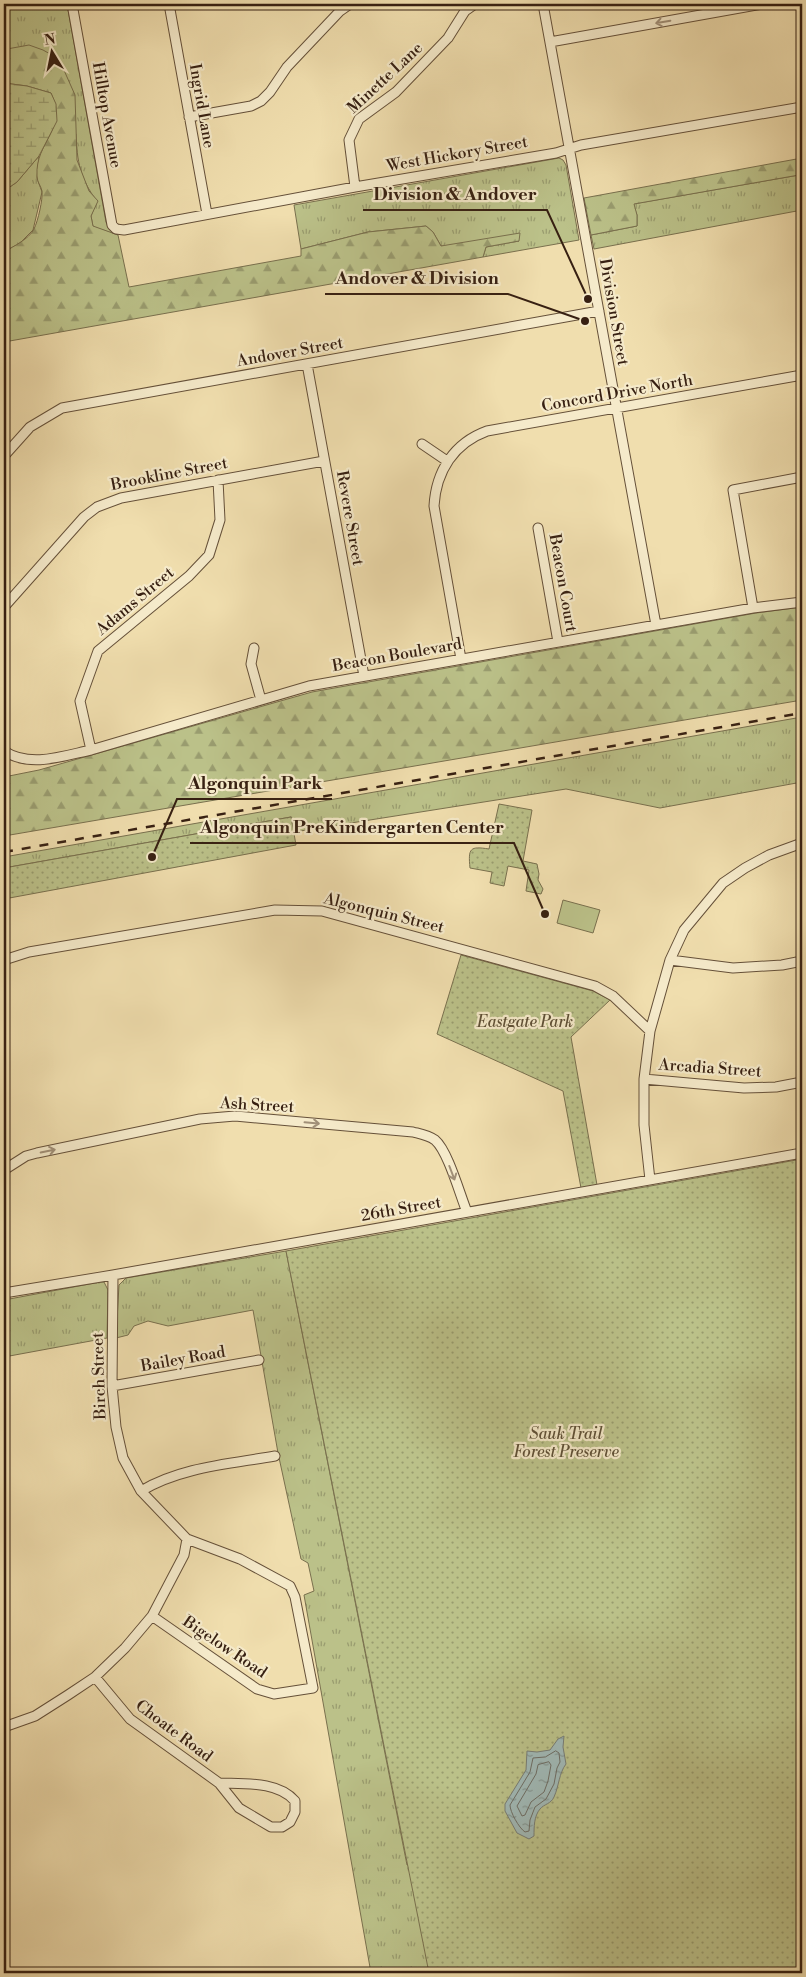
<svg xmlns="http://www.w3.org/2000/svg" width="806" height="1977" font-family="'Libre Bodoni',serif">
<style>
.grass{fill:url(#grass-tufts);stroke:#79704e}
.forest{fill:url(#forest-firs);stroke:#79704e}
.wetland{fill:url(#wetland-marsh);stroke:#79704e}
.park{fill:url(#park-dots);stroke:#79704e}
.pitch{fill:#bbc189;stroke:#79704e}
.water{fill:url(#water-ripples);stroke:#767c75}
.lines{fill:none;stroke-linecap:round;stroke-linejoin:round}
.shore{stroke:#6c6c64;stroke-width:1}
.minor-casing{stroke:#655039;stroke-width:11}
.minor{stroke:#f5eaca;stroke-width:9}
.rail{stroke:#372012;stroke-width:2.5;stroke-dasharray:9 9;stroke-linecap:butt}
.oneway{stroke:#a08f77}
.labels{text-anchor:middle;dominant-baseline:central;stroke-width:4.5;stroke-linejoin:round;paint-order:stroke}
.street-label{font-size:16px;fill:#372012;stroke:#f5eaca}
.park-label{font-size:16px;font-style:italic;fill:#5f5036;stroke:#f5eaca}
.leader{fill:none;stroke:#372012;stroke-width:2}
.callout-dot{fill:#372012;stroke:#f5eaca;stroke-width:2}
.callout-label{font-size:18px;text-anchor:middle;font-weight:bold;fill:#372012;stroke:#f5eaca;stroke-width:4.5;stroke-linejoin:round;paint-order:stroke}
</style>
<defs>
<pattern id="grass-tufts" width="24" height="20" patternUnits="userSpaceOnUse" patternTransform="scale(1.25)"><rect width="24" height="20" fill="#bbc189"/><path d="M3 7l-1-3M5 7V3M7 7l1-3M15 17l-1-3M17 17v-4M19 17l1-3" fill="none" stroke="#999c6f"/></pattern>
<pattern id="forest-firs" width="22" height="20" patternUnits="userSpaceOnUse" patternTransform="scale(1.25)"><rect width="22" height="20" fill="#bbc189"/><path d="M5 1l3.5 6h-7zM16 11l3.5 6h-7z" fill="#999c6f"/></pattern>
<pattern id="wetland-marsh" width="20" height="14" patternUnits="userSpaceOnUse" patternTransform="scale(1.25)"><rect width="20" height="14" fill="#bbc189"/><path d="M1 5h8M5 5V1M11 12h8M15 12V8" fill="none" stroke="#999c6f"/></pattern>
<pattern id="park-dots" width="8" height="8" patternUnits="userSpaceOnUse" patternTransform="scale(1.25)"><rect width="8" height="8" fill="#bbc189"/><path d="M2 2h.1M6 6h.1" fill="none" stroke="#999c6f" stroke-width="1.8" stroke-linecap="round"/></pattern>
<pattern id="water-ripples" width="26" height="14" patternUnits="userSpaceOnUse" patternTransform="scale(1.25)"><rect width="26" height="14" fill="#a0b9b7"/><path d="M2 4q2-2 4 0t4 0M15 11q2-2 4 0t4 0" fill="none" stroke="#839693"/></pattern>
</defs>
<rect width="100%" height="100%" fill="#f0deae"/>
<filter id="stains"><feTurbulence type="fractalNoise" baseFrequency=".004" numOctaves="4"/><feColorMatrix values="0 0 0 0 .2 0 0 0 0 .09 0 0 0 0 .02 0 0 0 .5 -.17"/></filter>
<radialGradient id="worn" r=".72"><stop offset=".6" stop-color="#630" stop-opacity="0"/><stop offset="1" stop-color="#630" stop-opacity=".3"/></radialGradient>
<!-- grass -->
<path class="grass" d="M4 4H67L106 222 110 230 118 235 93 227 91 216 97 201C80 179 77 161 76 134L4 56Z
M39 156 37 178 42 192 33 230 20 243 4 252V191L17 182Z
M559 158 563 160 566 165 579 240 483 257 486 247 519 241 441 246 433 232 426 226 368 232 301 249 294 205Z
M799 175 802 177V210L594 249 591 235 637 226V215L633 204Z
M802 717V782L660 808 566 789 294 832 291 817 4 868V857Z
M286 1251 407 1865 418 1867 445 1973H425L424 1968 394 1973H371L304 1595 314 1591 308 1563 301 1559 278 1453 253 1310 168 1326 148 1321 134 1326 128 1335 116 1338 119 1285 126 1278Z
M100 1282H104L108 1290 107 1338 4 1357V1300Z"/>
<!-- forest -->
<path class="forest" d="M29 45 43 50 59 59 75 95 77 160 89 191 98 201 91 216 93 226 118 235 129 287 301 256V249L368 232 426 226 433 232 441 246 520 233 519 241 486 247 483 257 4 342V252C14 246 29 239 34 229 38 221 43 199 42 191 41 186 37 182 37 176 35 141 68 131 51 93L27 86 4 83V56L7 49Z
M802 158V177L799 175 634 204 637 215V226L591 235 584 198Z
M802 607V700L4 836V777L39 770 312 692 756 613Z"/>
<!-- wetland -->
<path class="wetland" d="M4 83 27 86 51 93 56 104 57 121 39 156 17 182 4 191Z"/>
<!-- park -->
<path class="park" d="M499 804 532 810 523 861 537 864 539 874 538 880 543 889 541 894 526 891 529 870 508 866 504 886 490 883 492 872 470 868C468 848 470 846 489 849Z
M291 817 296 845 4 899V868Z
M461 955 593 991 610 1000 571 1037 597 1185 581 1188 563 1091 437 1034Z
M802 1159V1973H429L286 1251Z"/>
<!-- pitch -->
<path class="pitch" d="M563 900 600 910 593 933 557 923Z"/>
<!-- water -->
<path class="water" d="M564 1736 563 1747 566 1764C559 1773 559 1786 554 1797 551 1804 544 1804 540 1809 534 1816 534 1827 534 1836L529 1839 517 1833 505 1811V1804L526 1770 527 1751 537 1752 550 1750 558 1739Z"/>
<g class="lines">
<!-- shore -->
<path class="shore" d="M556 1751 559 1753 560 1762 557 1768 554 1784 546 1799 535 1807 530 1820 529 1831 525 1832C519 1828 510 1812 510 1805L530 1772 533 1758 545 1757Z
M549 1762 551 1765 548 1781 544 1792 531 1802 525 1815 522 1816 517 1806 536 1774 538 1765Z"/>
<!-- minor casing -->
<g class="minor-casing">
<path id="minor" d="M72 4 112 225 116 229 124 230 355 187 556 153 581 145 802 107
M169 4 207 214
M543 4 656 625
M550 42 762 4
M189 117 251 106 261 101 270 92 287 67 340 11 350 4
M355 187 349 140 359 119 396 92 448 38 465 11 475 4
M307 364 364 676
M422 444 447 461
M4 456 30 427 62 408 599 311
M538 528 558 642
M4 607 84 517 97 507 121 498 324 461
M753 608 733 490 802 477
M254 648 251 664 261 700
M461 659 434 506C436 471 454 443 487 431L802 375
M91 750 80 701 98 651 189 576 209 555 220 520 218 480
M4 751C30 768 63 756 91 750L309 686 753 608 802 602
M4 960 29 952 275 910 322 911 595 986 613 996 650 1031
M670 960 733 968 782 965 802 961
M644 1079 744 1088 776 1087 802 1082
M4 1170 26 1156 37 1153 200 1119 235 1116 413 1132C421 1134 428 1135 435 1140 448 1151 460 1195 467 1212
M650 1180 644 1125V1079L650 1031 670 960 684 930 723 883 745 868 769 855 802 843
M113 1275 112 1386 116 1427 123 1458 141 1491 187 1539 240 1559 290 1586 295 1597 313 1688 274 1694 257 1689 152 1616
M4 1293 113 1275 802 1153
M112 1386 259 1360
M141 1491C181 1467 230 1464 275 1456
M95 1677 130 1719 219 1783 239 1808 271 1827H282L290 1822 295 1812V1801C278 1781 244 1784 219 1783
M4 1727 35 1716 68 1695 95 1677 125 1648 152 1616 184 1555 187 1539"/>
</g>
<!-- minor -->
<use href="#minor" class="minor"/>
<!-- rail -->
<path class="rail" d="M4 852 802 713"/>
</g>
<!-- one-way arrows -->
<defs><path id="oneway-shaft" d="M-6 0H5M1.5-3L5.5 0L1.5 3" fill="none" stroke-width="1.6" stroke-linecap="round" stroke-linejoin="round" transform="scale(1.25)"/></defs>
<g class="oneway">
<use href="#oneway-shaft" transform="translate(663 22) rotate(170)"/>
<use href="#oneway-shaft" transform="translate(312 1123) rotate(5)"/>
<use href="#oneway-shaft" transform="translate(48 1151) rotate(-12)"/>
<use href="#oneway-shaft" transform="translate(452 1173) rotate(69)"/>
</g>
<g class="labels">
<!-- street labels -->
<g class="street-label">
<text transform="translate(385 78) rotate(-43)">Minette Lane</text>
<text transform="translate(202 106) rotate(80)">Ingrid Lane</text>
<text transform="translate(107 115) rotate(80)">Hilltop Avenue</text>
<text transform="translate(457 154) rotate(-10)">West Hickory Street</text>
<text transform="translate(614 312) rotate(80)">Division Street</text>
<text transform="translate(290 352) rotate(-10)">Andover Street</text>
<text transform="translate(617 393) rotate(-10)">Concord Drive North</text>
<text transform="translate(169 474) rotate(-11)">Brookline Street</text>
<text transform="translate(350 518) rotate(80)">Revere Street</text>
<text transform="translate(563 583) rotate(80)">Beacon Court</text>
<text transform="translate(135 601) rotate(-40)">Adams Street</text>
<text transform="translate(397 655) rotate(-10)">Beacon Boulevard</text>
<text transform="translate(384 913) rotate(14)">Algonquin Street</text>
<text transform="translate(710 1068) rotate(4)">Arcadia Street</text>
<text transform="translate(257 1105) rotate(3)">Ash Street</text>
<text transform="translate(401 1209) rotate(-10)">26th Street</text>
<text transform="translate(183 1359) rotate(-10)">Bailey Road</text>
<text transform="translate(99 1376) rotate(-92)">Birch Street</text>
<text transform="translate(225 1647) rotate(34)">Bigelow Road</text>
<text transform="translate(174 1731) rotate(37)">Choate Road</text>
</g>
<!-- park labels -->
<g class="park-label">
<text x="525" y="1022">Eastgate Park</text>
<text x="566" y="1434">Sauk Trail<tspan x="566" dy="18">Forest Preserve</tspan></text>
</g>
</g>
<!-- callouts -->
<path class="leader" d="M588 299L547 210H363M585 321L508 294H325M152 857L177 799H332M545 914L514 843H190"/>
<g class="callout-dot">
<circle cx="588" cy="299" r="5"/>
<circle cx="585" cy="321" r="5"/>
<circle cx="152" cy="857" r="5"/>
<circle cx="545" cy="914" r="5"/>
</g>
<g class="callout-label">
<text x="455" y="200">Division &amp; Andover</text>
<text x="417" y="284">Andover &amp; Division</text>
<text x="255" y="789">Algonquin Park</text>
<text x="352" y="833">Algonquin PreKindergarten Center</text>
</g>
<!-- margin -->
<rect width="806" height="1977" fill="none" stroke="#f0deae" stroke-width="20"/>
<rect x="5" y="5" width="796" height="1967" fill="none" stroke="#372012" stroke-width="2.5"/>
<rect x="10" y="10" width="786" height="1957" fill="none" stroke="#372012"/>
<!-- north arrow -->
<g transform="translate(52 52) rotate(350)" stroke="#f5eaca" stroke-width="4" paint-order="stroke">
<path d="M0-4L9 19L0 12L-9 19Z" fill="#372012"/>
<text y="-8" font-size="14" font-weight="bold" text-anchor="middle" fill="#372012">N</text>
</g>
<rect width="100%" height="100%" filter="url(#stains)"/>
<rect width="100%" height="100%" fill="url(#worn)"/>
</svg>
